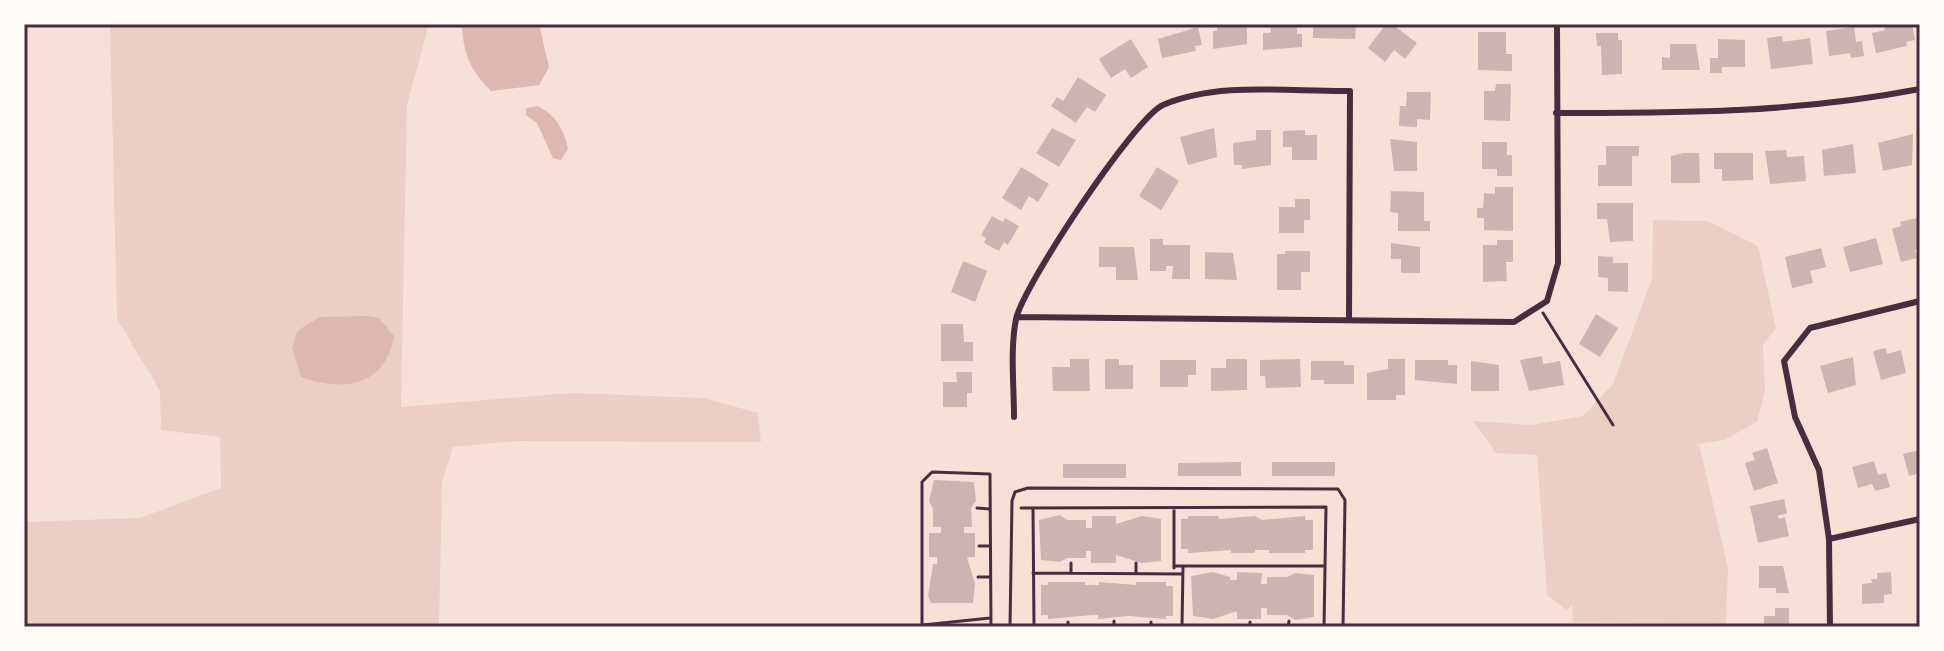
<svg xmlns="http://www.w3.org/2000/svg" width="1944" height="651" font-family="'Times New Roman',serif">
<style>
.green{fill:#ebcfc5}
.water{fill:#dcb8b0}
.building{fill:#ccb4b1}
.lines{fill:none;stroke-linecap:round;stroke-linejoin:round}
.path{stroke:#4a2c40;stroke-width:3}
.service{stroke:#4a2c40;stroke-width:3}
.minor{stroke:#4a2c40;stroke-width:6}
.neatline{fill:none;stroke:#4a2c40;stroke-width:3}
</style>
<rect width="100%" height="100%" fill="#f7e1d7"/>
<!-- green -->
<path class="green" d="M110 24H429L407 105 401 407 571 393 704 398 758 413 761 442 516 441 453 447 442 482 439 627H24V522L140 518 221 488 220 437 161 430 160 391 117 319Z
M1653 220 1708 221 1758 246 1776 328 1763 345 1765 391 1757 422 1724 440 1699 444 1728 568 1726 624 1573 622 1572 605 1567 610 1547 595 1537 455 1496 453 1473 421 1531 425 1583 416 1613 384 1652 279Z"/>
<!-- water -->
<path class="water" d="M462 24H539L549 67 539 85 491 91C470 70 463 53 462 24Z
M538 106C556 116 564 129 568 149L561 160 553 158 537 123 526 115V108Z
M368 316 379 318 394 336C385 387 344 392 301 377L292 348 297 331 320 317Z"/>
<!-- building -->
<path class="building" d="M1217 24H1247V44L1213 49V31H1217Z
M1270 24H1297V34H1302V47L1263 50V33H1271Z
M1313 24H1356L1355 39 1313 38Z
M1386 24H1392L1417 43 1405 59 1394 50 1385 62 1368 48Z
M1912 24 1915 40 1906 42 1907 46 1876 53 1872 33 1885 30 1884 26Z
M1198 27 1202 45 1195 46 1196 51 1162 58 1158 39Z
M1854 27 1856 42 1862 41 1864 56 1851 58 1850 53 1829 56 1826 31Z
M1478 32H1506V54H1512V71L1478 70Z
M1596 33H1618V40H1622V74L1602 75 1601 46H1597Z
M1782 36 1783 42 1810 38 1813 64 1771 69 1767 38Z
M1131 39 1148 67 1131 78 1125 69 1111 78 1099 59Z
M1718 39 1745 40V67H1722V73H1710V58H1718Z
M1670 44H1696L1700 70H1662V57L1670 58Z
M1078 77 1106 95 1095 112 1087 107 1076 123 1051 106 1057 97 1063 101Z
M1496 84H1511L1510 121 1484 120V91H1495Z
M1407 92H1431L1430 120 1417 119V127L1399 126 1400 106H1406Z
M1052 128 1076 140 1059 167 1036 153Z
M1214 128 1217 157 1188 165 1180 137Z
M1256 130H1271V165L1242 169V165H1234L1233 143 1256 140Z
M1305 130V135H1317V160H1292V147H1283V131Z
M1913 134 1912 165 1883 171 1878 143Z
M1390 139 1417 142V171H1394Z
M1482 142H1507V155H1512V176H1497V169H1482Z
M1853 144 1856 173 1824 176 1822 150Z
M1606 146H1639V156H1632V186H1598V165H1606Z
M1786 150 1787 157 1804 156 1806 181 1770 184 1765 151Z
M1684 153H1699L1700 183H1671V156Z
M1714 153H1753V180L1722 181V169H1714Z
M1021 167 1049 184 1038 202 1029 196 1021 210 1002 198Z
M1157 167 1179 181 1161 210 1139 196Z
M1495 187H1513V231L1484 230V218H1477V208H1483L1484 193 1495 194Z
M1391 191 1424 192V221H1430V231H1398V213L1390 212Z
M1295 199H1310V220H1304V233H1279V207H1295Z
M1597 203H1633V241L1610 242 1607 219H1597Z
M992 216 1003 222 1005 218 1019 226 1008 245 1004 242 999 251 984 243 986 238 981 235Z
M1916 218 1920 224V248L1915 250 1917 258 1901 262 1892 229 1901 226 1900 222Z
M1876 238 1883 264 1850 272 1843 247Z
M1150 239H1163V245H1190V279H1172L1173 266H1166V271H1150Z
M1497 240H1513V262H1506L1507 281 1483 282V245H1497Z
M1391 243 1420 247V273H1401V259H1391Z
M1099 247H1134L1138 280H1116V267H1099Z
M1821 248 1826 267 1810 271 1813 283 1792 288 1785 257Z
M1285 251H1310V272H1301V290H1277V254H1285Z
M1205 252 1233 253 1237 280 1205 279Z
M1598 256 1613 257V263H1628V292L1608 291V278L1598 277Z
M963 261 987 271 975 302 951 292Z
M1596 314 1618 328 1600 357 1579 344Z
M941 324H963L964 342H973V361H941Z
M1886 348 1887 354 1901 350 1906 373 1881 380 1873 351Z
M1542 356 1543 364 1560 361 1564 385 1529 391 1520 360Z
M1853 357 1856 385 1828 393 1820 366Z
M1070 359H1089L1090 391H1053L1052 367H1070Z
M1105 359H1119V365H1133V389H1105Z
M1226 359H1247V390L1211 391V368H1226Z
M1300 359 1301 387 1266 388 1265 376H1260V360Z
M1388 359H1405V395H1396V400H1367V373L1388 369Z
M1160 360H1196V375H1188V387H1160Z
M1415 360H1448V365H1457V384L1415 380Z
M1311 361H1344V365H1354V384H1324V380H1311Z
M1471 361 1499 365V391H1471Z
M956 372H972V393H967V407H943V382H957Z
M1767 448 1778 483 1754 491 1745 463 1755 460 1752 453Z
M1920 450V473L1909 476 1903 454Z
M1874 461 1878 475 1886 473 1890 487 1875 491 1872 484 1858 488 1852 467Z
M1241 462V476H1178V463Z
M1272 462H1335V476H1272Z
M1063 464H1126V478H1063Z
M934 480 974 482 976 501 971 508 972 527H964V533H975V557H967L975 584 973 603H931L928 596 933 564H937V557H929V533H941V527H933V509L929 501Z
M1784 499 1787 514 1778 515 1779 519 1785 517 1789 536 1758 543 1750 506Z
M1060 515 1067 520H1086V528H1092V516H1116V524L1142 516 1161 519V561L1142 563 1116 555V563H1091V551H1086V558H1067L1060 562 1041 560 1039 520Z
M1188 516H1218L1219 519 1255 516 1262 520 1305 516V520H1313V550H1305V553H1269V550H1255V553H1231V550L1188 553V549H1181V519H1188Z
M1759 566H1783L1789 593H1776V588H1759Z
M1213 572 1230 577V580H1237V572L1262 573 1261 584H1267V577H1287L1295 573 1314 575V617L1295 620 1287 615H1267V608H1261V619H1237V611L1213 619 1193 616 1191 576Z
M1891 572 1892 594 1884 595V603L1862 604V584L1872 583 1871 579H1877V573Z
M1048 582H1085V585H1099V582L1136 585V582H1166V586H1173V616H1166V619L1129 616 1098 619V615H1092L1048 619V615H1041V585H1048Z
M1775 608H1789V627H1764V616H1775Z"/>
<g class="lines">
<!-- path -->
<path class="path" d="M1543 313 1613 425
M977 508 990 509
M1021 508 1326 507 1324 627
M1033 508 1034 627
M979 546H990
M1071 563V573
M1136 563V573
M1174 566H1325
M1174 568V508
M1033 573 1183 574
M978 577H990
M1114 621V627
M1068 622V627
M1151 622V627
M1250 622V627
M923 625 990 618
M922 627V482L932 472 990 474 991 627
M1169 627H1235
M1182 627 1183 567
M1288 627 1289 621"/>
<!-- service -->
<path class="service" d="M1010 627 1012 501 1015 492 1028 488 1338 489 1345 500 1343 627"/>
<!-- minor -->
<path class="minor" d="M1556 113C1683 113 1795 113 1920 89
M1017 317 1514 322 1547 301 1558 263 1557 24
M1014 417C1014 385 1010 350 1016 319 1023 286 1135 117 1163 105 1219 81 1290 92 1350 91L1349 319
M1829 539 1920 519
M1830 627 1829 539 1819 470 1795 417 1784 361 1810 328 1920 301"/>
</g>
<!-- border -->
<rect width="1944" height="651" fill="none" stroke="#fffaf5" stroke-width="52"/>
<rect x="26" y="26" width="1892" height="599" class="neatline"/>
</svg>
